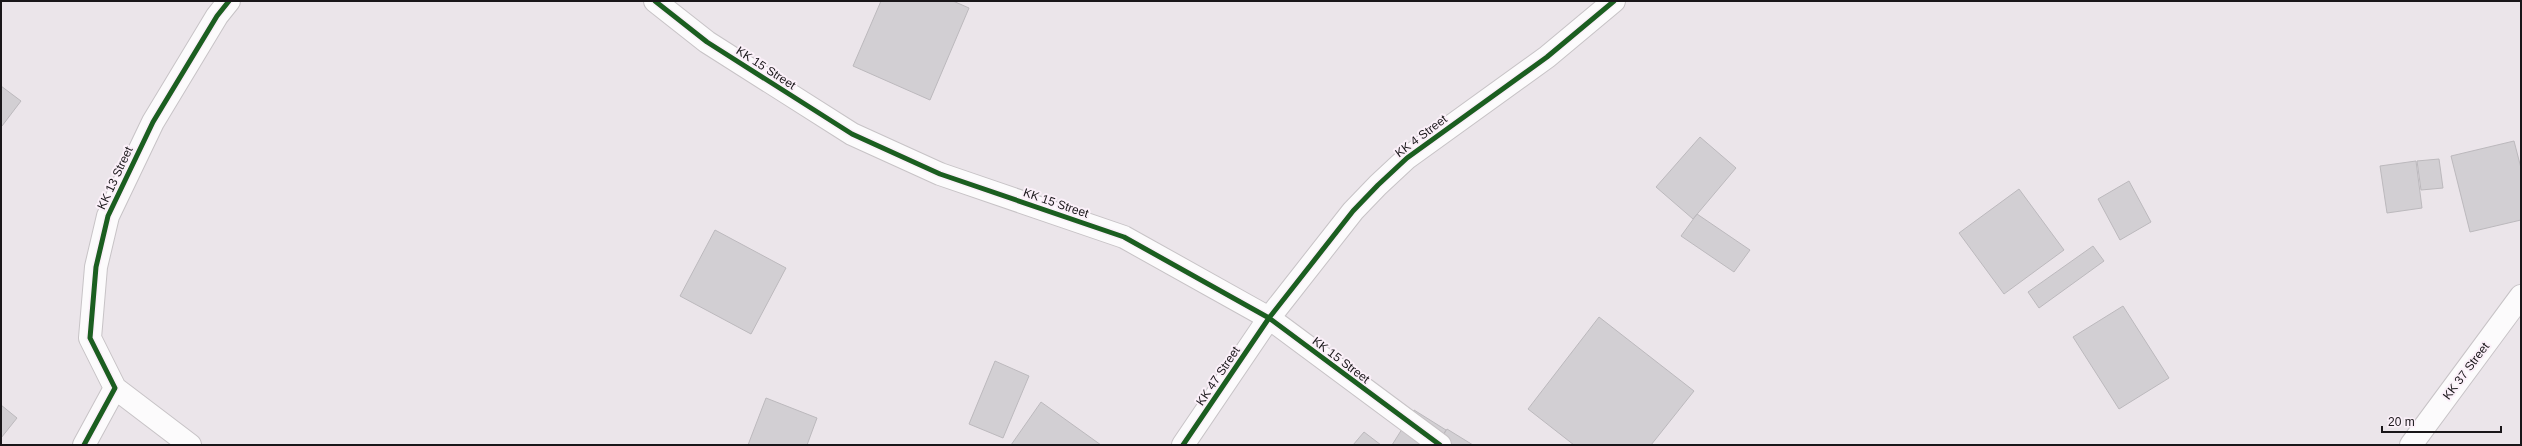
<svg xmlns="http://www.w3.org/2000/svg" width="2522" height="446" font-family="Helvetica,sans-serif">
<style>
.building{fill:#d2cfd3;stroke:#bcb9bd}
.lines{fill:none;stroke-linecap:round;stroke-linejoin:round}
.minor-casing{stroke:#c7c3c6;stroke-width:24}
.minor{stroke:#fcfbfc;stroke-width:22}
.cycleway-casing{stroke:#fbf0f9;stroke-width:8}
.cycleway{stroke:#1b5e20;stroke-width:5}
.labels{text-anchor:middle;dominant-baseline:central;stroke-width:4;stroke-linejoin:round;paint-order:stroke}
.street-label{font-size:12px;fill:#191619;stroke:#fbf0f9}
</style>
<rect width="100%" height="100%" fill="#ebe5ea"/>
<!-- building -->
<path class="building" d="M881 1H953L969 8 930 100 853 66Z
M1 86 21 101 2 126 1 125Z
M1700 137 1736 168 1693 219 1656 187Z
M2514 141 2521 168V220L2470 232 2451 156Z
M2439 159 2443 188 2421 190 2417 161Z
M2416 161 2422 208 2387 213 2380 166Z
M2129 181 2151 222 2120 240 2098 199Z
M2019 189 2064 250 2004 294 1959 233Z
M1697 214 1750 250 1734 272 1681 236Z
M715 230 786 268 751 334 680 296Z
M2093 246 2104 261 2039 308 2028 292Z
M2123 306 2169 378 2119 409 2073 337Z
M1599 317 1694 391 1651 445H1574L1528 409Z
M995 361 1029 376 1003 438 969 424Z
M766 398 817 418 807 445H748Z
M1041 402 1101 445H1011Z
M1 405 17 418 1 438Z
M1414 410 1446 430 1437 445H1392Z
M1447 429 1473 445H1437Z
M1364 432 1381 445H1353Z"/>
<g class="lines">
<!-- minor casing -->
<g class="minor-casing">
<path id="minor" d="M655 1 707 42 852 134 940 174 1124 237 1269 318 1440 445
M115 388 190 445
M84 445 115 388 90 338 96 267 108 216 153 122 217 16 229 1
M1183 445 1269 318 1353 211 1378 185 1407 158 1547 57 1614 1
M2411 445 2521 296"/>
</g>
<!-- minor -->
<use href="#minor" class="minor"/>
<!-- cycleway casing -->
<g class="cycleway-casing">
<path id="cycleway" d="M655 1 707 42 852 134 940 174 1124 237 1269 318 1440 445
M84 445 115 388 90 338 96 267 108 216 153 122 217 16 229 1
M1183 445 1269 318 1353 211 1378 185 1407 158 1547 57 1614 1"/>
</g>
<!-- cycleway -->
<use href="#cycleway" class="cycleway"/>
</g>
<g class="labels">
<!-- street labels -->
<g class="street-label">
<text transform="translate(766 68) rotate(33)">KK 15 Street</text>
<text transform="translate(1421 136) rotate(-37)">KK 4 Street</text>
<text transform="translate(115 178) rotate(-65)">KK 13 Street</text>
<text transform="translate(1056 203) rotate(19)">KK 15 Street</text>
<text transform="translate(1341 360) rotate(37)">KK 15 Street</text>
<text transform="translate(2466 371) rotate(-53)">KK 37 Street</text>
<text transform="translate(1218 376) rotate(-56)">KK 47 Street</text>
</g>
</g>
<!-- border -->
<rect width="2522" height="446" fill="none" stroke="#191619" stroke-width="4"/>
<!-- scale -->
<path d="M2382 426v6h119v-6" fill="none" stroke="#191619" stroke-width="2"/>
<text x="2388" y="426" font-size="12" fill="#191619" stroke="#fbf0f9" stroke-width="3" paint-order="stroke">20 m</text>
</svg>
